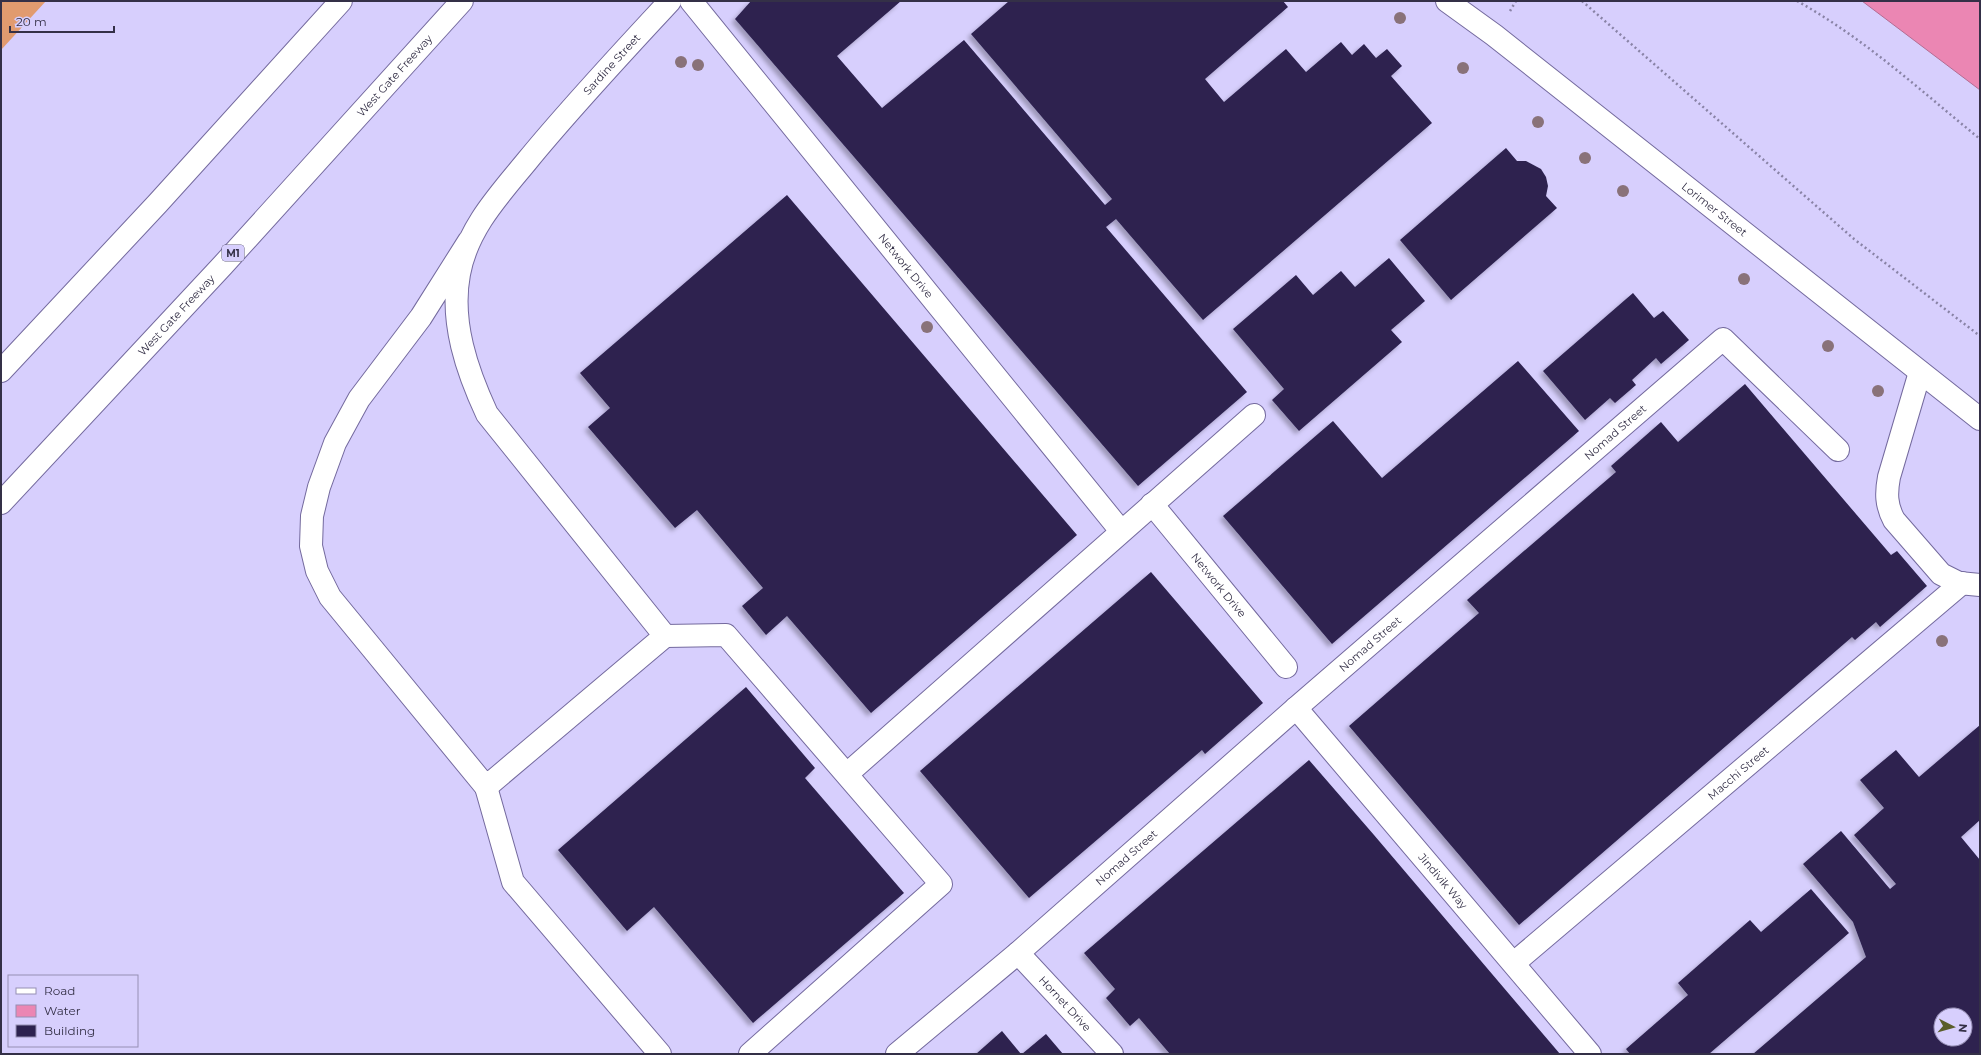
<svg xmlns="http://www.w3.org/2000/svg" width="1981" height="1055" font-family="Montserrat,sans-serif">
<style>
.green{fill:#e19b6f}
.water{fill:#eb86b3;stroke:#b46c93}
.building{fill:#2d224f;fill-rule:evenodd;filter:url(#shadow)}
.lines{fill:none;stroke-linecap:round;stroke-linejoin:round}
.minor-casing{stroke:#746a9e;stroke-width:24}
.highway-casing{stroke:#746a9e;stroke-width:24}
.path{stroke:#8983a6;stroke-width:2.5;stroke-dasharray:2 3;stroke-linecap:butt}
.minor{stroke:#fff;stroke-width:22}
.highway{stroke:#fff;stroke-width:22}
.tree{fill:#897279}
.labels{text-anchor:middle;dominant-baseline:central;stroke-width:4;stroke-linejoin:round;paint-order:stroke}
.shield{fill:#d7cffd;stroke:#65607e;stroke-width:1}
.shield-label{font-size:10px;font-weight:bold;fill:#343047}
.street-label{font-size:11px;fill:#343047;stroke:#d7cffd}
</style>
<defs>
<filter id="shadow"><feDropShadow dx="-3.5" dy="3.5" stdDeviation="2" flood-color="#0004"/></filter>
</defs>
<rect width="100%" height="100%" fill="#d7cffd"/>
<!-- green -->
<path class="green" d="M1 1H46L1 50Z"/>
<!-- water -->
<path class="water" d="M1862 1H1980V90Z"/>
<!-- building -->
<path class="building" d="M751 1H901L837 56 882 108 964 40 1105 205 1112 199 971 34 1009 1H1283L1288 7 1205 79 1224 102 1286 49 1306 72 1341 42 1352 55 1364 44 1376 58 1387 49 1402 66 1391 76 1432 123 1203 320 1116 219 1106 227 1247 392 1138 486 735 19Z
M1506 148 1517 161H1526L1541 169 1546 177 1548 186 1546 196 1557 208 1451 300 1400 240Z
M787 195 1077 535 871 713 787 616 766 635 742 606 763 588 697 510 675 528 588 427 610 408 580 373Z
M1389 258 1425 301 1391 330 1402 342 1299 431 1272 400 1284 389 1233 329 1296 275 1313 295 1341 271 1355 287Z
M1633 293 1654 318 1663 311 1689 340 1661 364 1656 358 1632 380 1636 385 1615 403 1610 398 1585 420 1543 371Z
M1518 361 1579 431 1332 644 1223 516 1333 421 1382 478Z
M1745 384 1891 555 1897 551 1927 586 1880 627 1876 622 1855 640 1852 637 1519 925 1349 726 1479 613 1467 600 1616 472 1611 466 1661 422 1678 442Z
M1151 572 1263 703 1205 754 1202 750 1029 898 920 771Z
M746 687 815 768 805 778 904 893 753 1023 654 907 627 931 558 850Z
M1980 725V820L1961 837 1980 860V1054H1753L1866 957 1853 922 1803 864 1841 831 1890 889 1896 884 1854 835 1884 808 1860 780 1896 750 1919 777ZM1941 1015H1965V1039H1941Z
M1309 760 1374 835 1560 1054H1170L1139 1018 1130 1026 1106 998 1115 989 1084 953Z
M1811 889 1849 933 1709 1054H1630L1626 1049 1688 995 1678 983 1750 920 1761 932Z
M1002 1031 1021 1054H976Z
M1046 1034 1063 1054H1022Z"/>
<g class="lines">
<!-- minor casing -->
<g class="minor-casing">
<g id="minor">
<path id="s1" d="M691 1 1121 531"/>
<path id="s2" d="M1447 1 1494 35 1980 419"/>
<path id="s3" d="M469 241 421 317 359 399 335 443 319 487 312 516 311 546 317 571 330 597 486 787 665 636 487 414C467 371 450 322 459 274 467 229 499 195 527 161 572 106 621 54 670 1"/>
<path d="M1920 372 1889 477C1886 493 1886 505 1894 520L1941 574 1959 583 1980 585"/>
<path id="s4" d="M1152 504 1286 667"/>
<path d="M665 636 726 635 941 884 750 1054"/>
<path id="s5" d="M1296 708 1590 1054"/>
<path d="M847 774 1254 415"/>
<path d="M486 787 513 882 660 1054"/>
<path id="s6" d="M1018 953 1112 1054"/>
<path id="s7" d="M1514 963 1962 583"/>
<path id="s8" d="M897 1054 1018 953 1296 708 1723 339 1838 450"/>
</g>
</g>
<!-- highway casing -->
<g class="highway-casing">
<g id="highway">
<path d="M1 371 158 203 341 1"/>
<path id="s9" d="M1 503 223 265 462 1"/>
</g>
</g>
<!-- path -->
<path class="path" d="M1582 1 1854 239 1980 336
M1797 1C1864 38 1921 91 1980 139
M1510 11 1516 1"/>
<!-- minor -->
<use href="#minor" class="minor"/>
<!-- highway -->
<use href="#highway" class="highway"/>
</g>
<!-- trees -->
<g class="tree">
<circle cx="1400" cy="18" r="6"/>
<circle cx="681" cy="62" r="6"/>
<circle cx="698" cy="65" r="6"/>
<circle cx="1463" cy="68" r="6"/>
<circle cx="1538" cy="122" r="6"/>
<circle cx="1585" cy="158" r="6"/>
<circle cx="1623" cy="191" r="6"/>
<circle cx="1744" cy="279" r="6"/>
<circle cx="927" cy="327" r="6"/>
<circle cx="1828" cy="346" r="6"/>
<circle cx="1878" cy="391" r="6"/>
<circle cx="1942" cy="641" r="6"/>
</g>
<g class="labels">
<!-- shield labels -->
<rect class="shield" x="222" y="245" width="22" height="16" rx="3"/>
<g class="shield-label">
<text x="233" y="253">M1</text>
</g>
<!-- street labels -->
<g class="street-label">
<text stroke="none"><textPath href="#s3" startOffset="1576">Sardine Street</textPath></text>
<text stroke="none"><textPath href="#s9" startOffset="581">West Gate Freeway</textPath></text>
<text stroke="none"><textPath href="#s2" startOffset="339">Lorimer Street</textPath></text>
<text stroke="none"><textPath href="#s1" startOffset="341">Network Drive</textPath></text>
<text stroke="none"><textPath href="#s9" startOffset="257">West Gate Freeway</textPath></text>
<text stroke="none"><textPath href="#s8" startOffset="950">Nomad Street</textPath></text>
<text stroke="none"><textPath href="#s4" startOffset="105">Network Drive</textPath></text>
<text stroke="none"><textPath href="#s8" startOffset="626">Nomad Street</textPath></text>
<text stroke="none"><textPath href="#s7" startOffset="294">Macchi Street</textPath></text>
<text stroke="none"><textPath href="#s8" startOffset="302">Nomad Street</textPath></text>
<text stroke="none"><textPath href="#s5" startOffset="227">Jindivik Way</textPath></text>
<text stroke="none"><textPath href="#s6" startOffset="69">Hornet Drive</textPath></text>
</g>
</g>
<!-- border -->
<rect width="1981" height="1055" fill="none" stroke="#343047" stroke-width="4"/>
<!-- legend -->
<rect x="8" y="975" width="130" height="72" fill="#d7cffd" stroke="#968fb4"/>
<rect x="16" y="988" width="20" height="6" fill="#ffffff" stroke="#968fb4"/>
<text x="44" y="995" font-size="12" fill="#343047">Road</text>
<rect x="16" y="1005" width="20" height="12" fill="#eb86b3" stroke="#968fb4"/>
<text x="44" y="1015" font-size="12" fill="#343047">Water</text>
<rect x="16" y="1025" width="20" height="12" fill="#2d224f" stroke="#968fb4"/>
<text x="44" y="1035" font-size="12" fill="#343047">Building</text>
<!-- north arrow -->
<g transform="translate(1953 1027) rotate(96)"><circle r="19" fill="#d7cffd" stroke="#968fb4"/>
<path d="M0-3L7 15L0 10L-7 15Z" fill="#5a5d2b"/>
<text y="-6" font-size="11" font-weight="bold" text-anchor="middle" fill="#343047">N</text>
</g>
<!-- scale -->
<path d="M10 26v6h104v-6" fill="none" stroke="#343047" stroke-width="2"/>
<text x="16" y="26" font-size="12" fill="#343047" stroke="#d7cffd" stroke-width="3" paint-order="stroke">20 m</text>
</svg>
